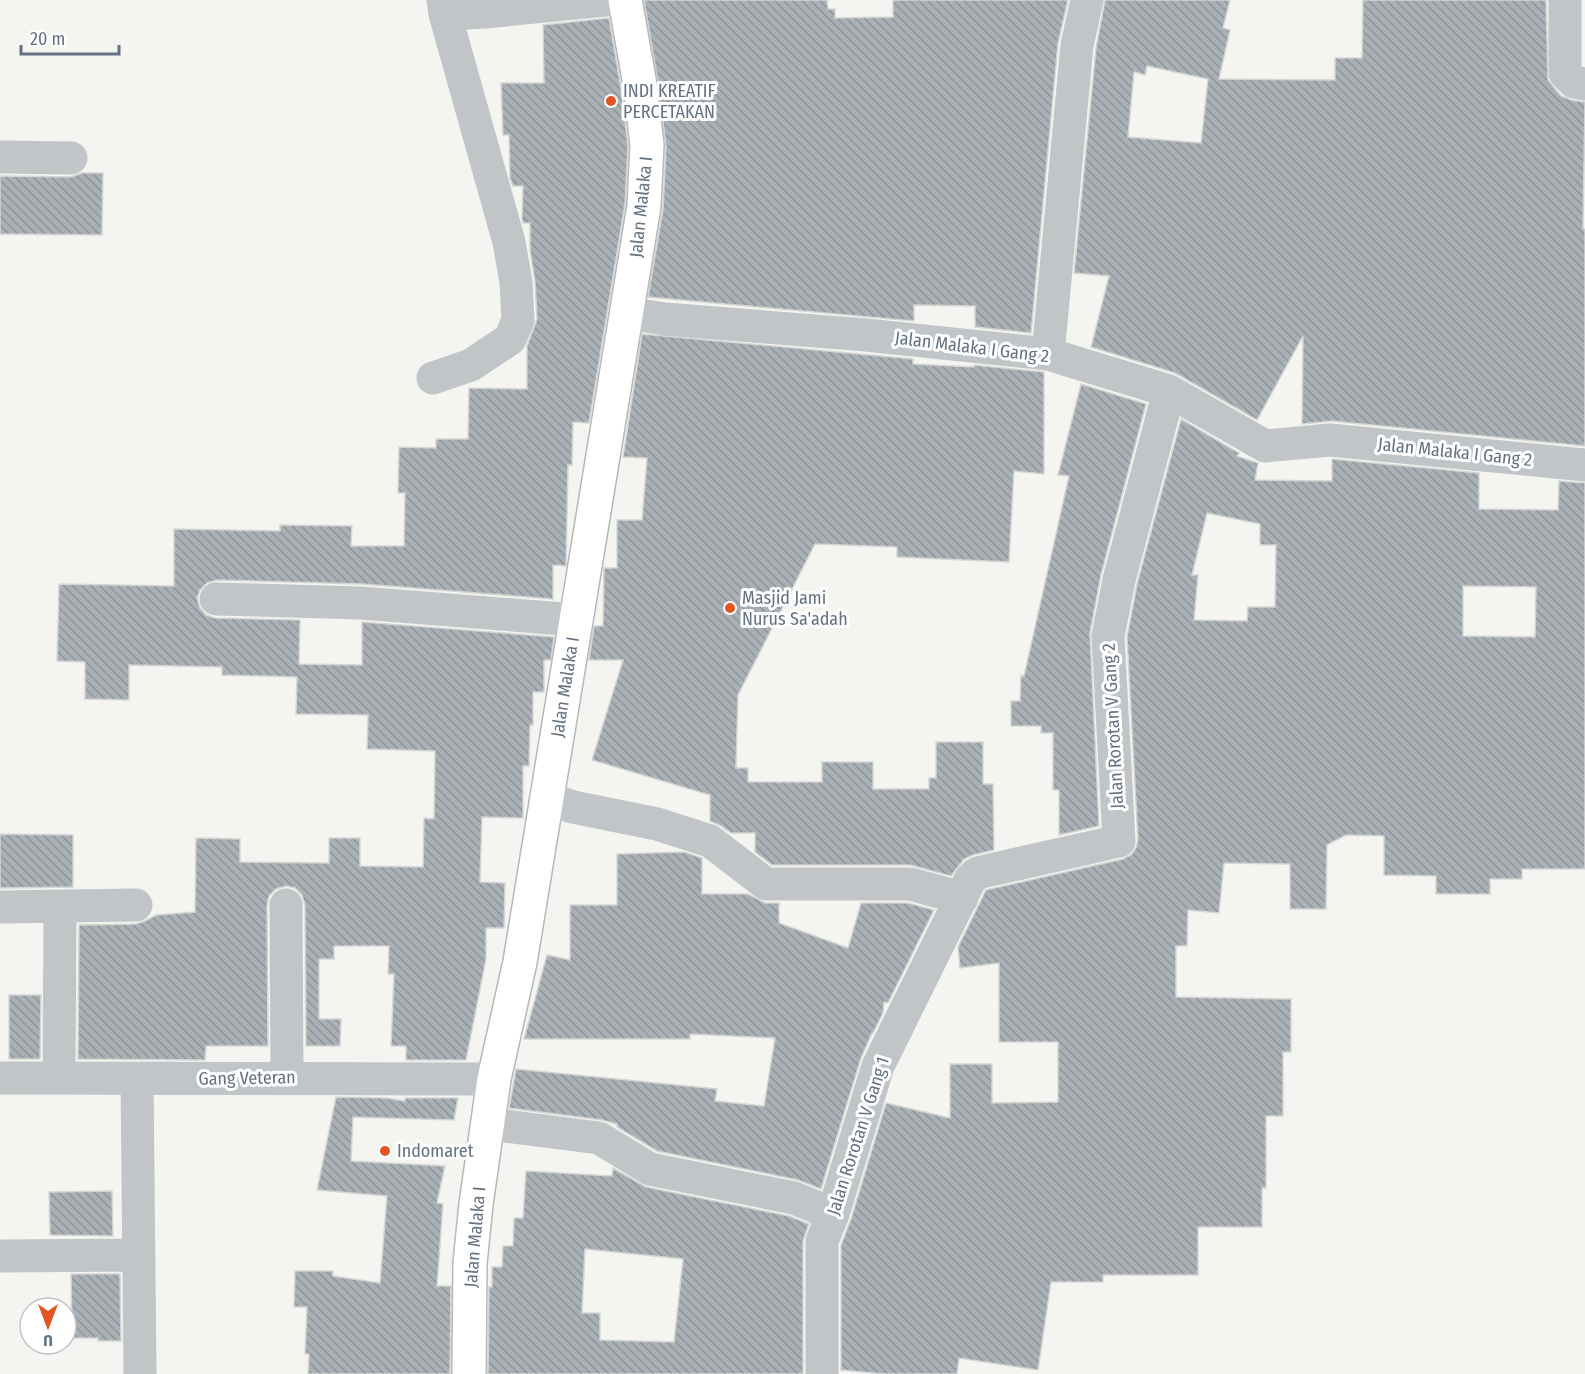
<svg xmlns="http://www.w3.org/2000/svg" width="1585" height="1374" font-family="'Fira Sans Condensed',sans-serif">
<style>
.building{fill:url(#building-back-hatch);stroke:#d5d5d3;stroke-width:1.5;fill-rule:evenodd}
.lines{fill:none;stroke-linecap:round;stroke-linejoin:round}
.secondary-casing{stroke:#b4b8bc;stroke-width:36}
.street{stroke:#c1c5c8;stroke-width:33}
.secondary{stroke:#fff;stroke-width:33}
.poi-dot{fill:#e35421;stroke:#fff;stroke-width:2}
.labels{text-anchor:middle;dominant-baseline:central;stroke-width:6;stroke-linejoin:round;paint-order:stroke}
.poi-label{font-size:18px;fill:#637381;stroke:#fff;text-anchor:start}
.street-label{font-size:18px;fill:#637381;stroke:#fff}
</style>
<defs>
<pattern id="building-back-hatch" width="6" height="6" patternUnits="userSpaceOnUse" patternTransform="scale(1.5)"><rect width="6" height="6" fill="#aab1b6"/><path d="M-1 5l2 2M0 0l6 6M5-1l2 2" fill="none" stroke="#8e9499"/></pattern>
</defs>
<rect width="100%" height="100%" fill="#f4f4f0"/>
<!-- building -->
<path class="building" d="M644 0H827L828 9H835V18L893 17V0H1068L1058 43 1031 333 975 327V306L914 305V321L648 297 663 209 666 146 658 82Z
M1105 0H1230L1223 28 1230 30 1219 79 1335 80V58H1362L1363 0H1546L1548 80 1561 96 1571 100 1585 102 1583 229H1585V446L1332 421 1302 424 1303 336 1257 420 1175 373 1091 347 1109 276 1074 273 1096 48ZM1147 66 1208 79 1201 143 1128 137 1134 72 1145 75Z
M609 18 621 88 628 146 625 204 589 423 573 422 572 465H568L566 566 553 565V599L362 584 217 580 207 583 200 590 197 598 200 608 206 615 215 618 300 620 299 664 362 665V622L554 637 551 660H544V692H533V725H530L529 766H523V818L482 817 480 882 505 883 504 928H486V959L466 1060H406V1046H391L394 974H388L389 946H334V959H319V1019H341L340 1046H306L305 905 302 895 295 888 286 886 276 889 269 896 267 905 268 1046H206L205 1060 78 1059 79 925 136 924 145 921 156 915 195 912 196 838 240 839V862L329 863V838H360V866L423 867 424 818 434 819 435 751 367 749 368 715 296 714 297 677 222 675V667L129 665V700L85 699V662L57 661 59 584 174 586V529L280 531V525L352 526 351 546H404L405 493H398L399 447 436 448V439H468L469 388 527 389V346L537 319 535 281 530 251V223H523L522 219 523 186H513L510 178 509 135H503L501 83H544L543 25Z
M82 173H103L102 235 0 234V176L71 177Z
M642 334 913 359V364L974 367V365L1044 372V474L1014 471 1009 562 897 557V547L815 544 738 695 736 768H748V782H822V762H873V789H929V778H936V742H983V784H993L994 850 973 855 964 859 951 876 910 865H772L755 852V833H731L721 826 710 821V795L592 760 623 660H589L594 626H603L604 568H617V520H642L647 458 623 457Z
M1081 384 1146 404 1101 575 1090 633 1099 826 1059 835V790H1053V733H1041V726H1011V701H1020L1021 675 1024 676 1069 476 1058 475Z
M1181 419 1239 453 1237 456 1258 463 1255 480 1332 481V459L1479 473V509L1558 510 1559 481 1585 483V869H1522V879H1490V894H1436V876L1384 875V836L1346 835 1327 845 1326 909H1290V864L1224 863 1219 913 1188 910 1187 946H1176V997L1291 999V1052H1283V1116H1266V1188H1262V1227H1198V1275H1103V1282H1051L1038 1370 959 1358 957 1374H883L841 1370V1245L851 1219 886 1103 950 1118V1064H992V1103L1058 1102V1042H999V963L960 968 958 947 986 890 1123 859 1131 855 1136 848 1138 840 1127 637 1137 584ZM1207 513 1260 524V545H1276L1275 607H1248L1247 621 1194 620 1198 575H1192ZM1463 586 1536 587 1535 637 1463 636Z
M0 834 73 835V887L0 888Z
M684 852 702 858V894H748L765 903H779V923L848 948 861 903H908L934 910 888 1003 884 1002 883 1013 873 1033H872L861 1058 821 1189 798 1180 657 1151 617 1127V1124L602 1120 509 1108 516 1069 717 1089 715 1101 764 1106 775 1038 690 1034V1039H524L547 955 570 960V905H617V854Z
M9 995H41L40 1059H9Z
M336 1097 387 1098 405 1101V1098H458L454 1120 353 1117 351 1161 445 1166 437 1203 443 1204 437 1286H451L450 1374H308L309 1354H305L307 1307H294L295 1271H333V1276L380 1283 387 1196 317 1190Z
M613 1168 646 1187 789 1216 809 1224 803 1241V1374H488L489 1287H492V1267H502L503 1246H513L514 1218H523L526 1171 612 1176ZM585 1249 683 1259 674 1342 600 1340V1313H582Z
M112 1191 113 1236 50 1235 49 1192Z
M71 1274H120L121 1341H98V1338H72Z"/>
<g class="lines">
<!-- secondary casing -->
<g class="secondary-casing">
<path id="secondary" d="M469 1374 470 1263 476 1204 494 1079 520 962 644 206 647 145 640 85 625 0"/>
</g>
<!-- street -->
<path class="street" d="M443 0 445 14 486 12 605 0
M1565 0V73L1574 82 1585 84
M0 157 71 158
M627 313 665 319 866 335 1048 354 1169 391 1265 446 1330 440 1585 465
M1048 354 1077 45 1087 0
M433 378 471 365 510 339 518 320 516 282 509 242 445 14
M216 599 361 603 576 620
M546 798 573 807 657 824 710 841 766 884H910L962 898
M286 905 287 1078
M0 907 136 905
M0 1078 494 1079
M59 1078 60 907
M137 1079 140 1374
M489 1124 599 1138 650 1169 794 1198 833 1214
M0 1256 137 1255
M822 1374V1241L833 1214 878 1066 970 880 977 873 1119 841 1108 636 1119 580 1169 391"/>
<!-- secondary -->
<use href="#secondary" class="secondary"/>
</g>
<!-- markers -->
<g class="poi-dot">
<circle cx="611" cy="101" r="6"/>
<circle cx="730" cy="608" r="6"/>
<circle cx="385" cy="1151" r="6"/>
</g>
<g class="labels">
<!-- poi labels -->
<g class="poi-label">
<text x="623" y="91">INDI KREATIF<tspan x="623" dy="21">PERCETAKAN</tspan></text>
<text x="742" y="598">Masjid Jami<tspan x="742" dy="21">Nurus Sa'adah</tspan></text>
<text x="397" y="1151">Indomaret</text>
</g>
<!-- street labels -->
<g class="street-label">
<text transform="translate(641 207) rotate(-84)">Jalan Malaka I</text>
<text transform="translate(972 347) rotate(7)">Jalan Malaka I Gang 2</text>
<text transform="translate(1455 452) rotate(6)">Jalan Malaka I Gang 2</text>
<text transform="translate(565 687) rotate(-81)">Jalan Malaka I</text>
<text transform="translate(1113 726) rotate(-93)">Jalan Rorotan V Gang 2</text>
<text transform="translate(247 1078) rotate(-1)">Gang Veteran</text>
<text transform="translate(858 1136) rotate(-72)">Jalan Rorotan V Gang 1</text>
<text transform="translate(475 1237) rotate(-85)">Jalan Malaka I</text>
</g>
</g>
<!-- north arrow -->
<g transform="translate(48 1326) rotate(180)"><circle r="28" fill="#ffffff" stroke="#c1c7cd" stroke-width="1.5"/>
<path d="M0-4.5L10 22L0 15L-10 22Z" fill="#e35421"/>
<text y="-9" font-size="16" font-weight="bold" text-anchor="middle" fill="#637381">U</text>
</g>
<!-- scale -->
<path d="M21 45v9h98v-9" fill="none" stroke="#637381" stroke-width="3"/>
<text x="30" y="45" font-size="18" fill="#637381" stroke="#ffffff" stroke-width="4.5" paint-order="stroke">20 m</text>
</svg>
